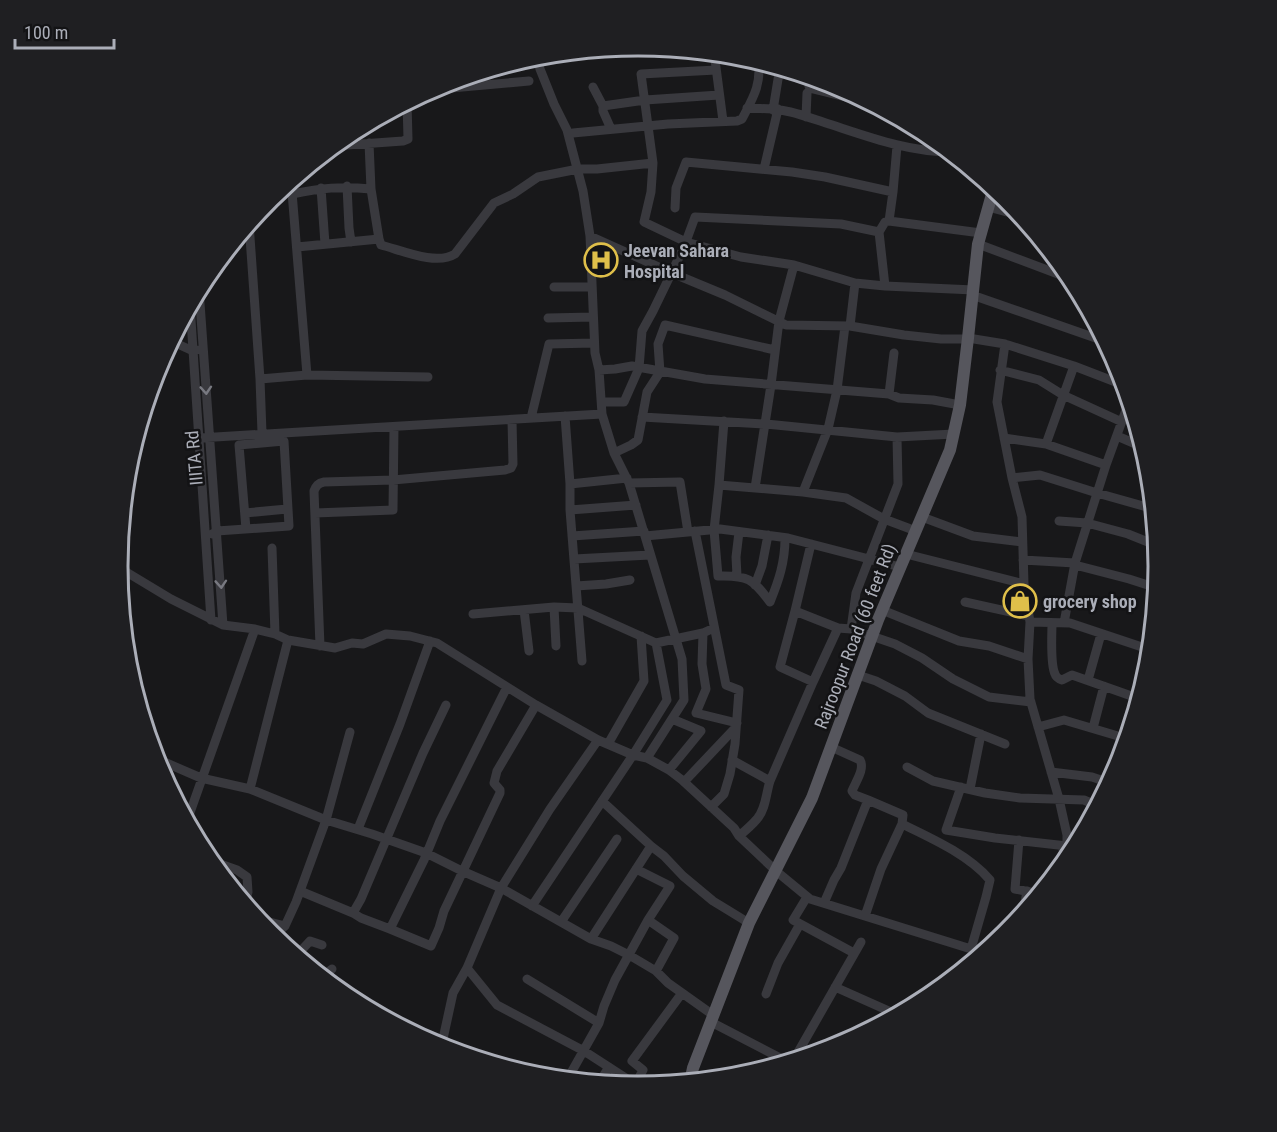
<svg xmlns="http://www.w3.org/2000/svg" width="1277" height="1132" font-family="'Roboto Condensed',sans-serif">
<style>
.lines{fill:none;stroke-linecap:round;stroke-linejoin:round}
.minor{stroke:#39393e;stroke-width:9}
.major{stroke:#56565d;stroke-width:12}
.oneway{stroke:#787981}
.labels{text-anchor:middle;dominant-baseline:central;stroke-width:5;stroke-linejoin:round;paint-order:stroke}
.poi-label{font-size:18px;font-weight:bold;fill:#abaeb8;stroke:#131315;text-anchor:start}
.street-label{font-size:18px;fill:#abaeb8;stroke:#131315}
.rim{fill:none;stroke:#abaeb8;stroke-width:3}
</style>
<rect width="100%" height="100%" fill="#18181a"/>
<g class="lines">
<!-- minor -->
<path class="minor" d="M714 52 723 121
M536 55 540 69 554 104 567 130 583 191 590 236 595 353 599 370 602 414 614 453 629 483 682 659 684 700 647 758
M716 70 641 74 653 163 651 192 644 222 686 242 741 257 794 265 855 283 885 286 974 290
M811 76 809 86 813 89 874 104
M593 87 603 106V111L611 129
M429 90 529 81
M603 106 645 100 719 95
M747 108C758 109 770 108 780 110 796 112 813 119 829 124 869 137 909 152 951 152
M773 110 780 67
M806 117 807 93
M573 133 668 124 737 121 742 119C753 98 762 84 758 60
M369 143 371 189 379 239 381 245C401 250 436 266 455 254L494 203 513 194 538 177 578 169H597L653 163
M333 146 403 141 408 139 407 102
M764 169 778 109
M291 180 307 375
M347 186 349 228 351 242
M321 188 325 244
M893 192 897 146
M292 194C322 188 340 186 371 189
M988 207 1022 216
M675 208 676 188 686 162 792 172 825 177 893 192 889 221
M249 223 260 379
M879 232 885 286
M590 236 672 273 725 295 786 325 850 326 904 335 941 339H968
M978 244 1074 280
M297 247 379 239
M554 287H592
M199 289 223 625
M972 295 1107 342
M190 305 211 620
M548 318 593 317
M850 326 855 283
M968 338 1005 344 1074 366 1126 386
M171 341 193 351 197 350
M1005 344 997 402 1012 478 1022 517 1024 584 1030 622 1028 659 1030 699 1059 799 1067 835V846L1063 849 1065 863
M599 370 615 369 632 366 705 379 889 394 899 398 933 400 960 405
M1000 370 1039 380 1063 395 1122 422
M889 394 894 353
M602 402H624L639 368 642 331 653 311 684 247 695 217 841 224 879 232 885 222 889 221 981 233
M565 416 570 484
M642 417 766 424 897 437 954 434
M531 418 549 344 594 343
M724 421 719 485 803 492 846 498 884 519 916 531
M262 433 260 379 307 375 428 377
M1117 436 1145 448
M199 438 602 414
M1004 438 1046 444 1106 465
M1046 444 1074 366
M614 453 631 445 638 440 647 392 660 372 658 344 665 325 775 350
M1012 478 1040 475 1097 493 1154 509
M629 483 680 482 688 532
M719 485 714 530 718 576C748 575 753 579 770 602 779 580 785 562 785 538
M755 488 771 385 779 321 794 265
M803 492 828 429 837 390 845 326
M570 510 636 505
M245 513 287 509
M315 513 393 510 394 427
M922 517 973 536 1022 542
M1059 521 1087 523 1128 534 1158 546
M695 531 726 685 739 690 735 744 730 774 724 794 711 807
M212 534 217 531 289 526 284 441 239 445 246 529
M572 536 644 531
M645 536 720 529 788 538 900 567
M811 544 795 611 780 667 813 682
M272 548 275 634
M906 554 1024 584
M574 559 650 555
M1023 560 1075 563
M1075 565 1129 579 1157 588
M118 567 171 599 223 625 255 629 275 634 288 640 335 648 352 643 363 644 386 634 410 636 437 643 536 705 598 740 633 755 647 758 669 770 682 780 734 828 739 836 776 871 810 899 984 953
M737 576 736 557 739 532
M755 585 762 566 768 535
M576 586 606 584 630 580
M965 602 1029 616
M554 607 556 646
M524 610 529 651
M882 610 959 641 989 646 1028 659
M795 611 838 628 851 629 895 644 922 658 953 679 989 697 1031 702
M473 614 554 607 578 608 656 643 703 633 714 628
M1030 622 1070 623 1151 650
M1052 623C1052 634 1050 664 1055 674 1056 678 1059 679 1062 680L1072 675 1140 699
M1064 623 1075 563 1106 465 1130 399
M851 629 856 593 898 484 897 437
M703 633 702 664 706 689 696 713 737 723
M320 646 314 491C316 486 318 483 324 482L393 480 505 470 511 468 513 464 512 420
M582 661 570 510V484L627 478
M858 675 876 681 905 696 928 713 1005 744
M1088 680 1101 634
M1038 727 1064 720 1128 739
M1093 728 1104 686
M608 744 644 681 641 636
M831 747 860 760C865 769 856 781 852 791L855 795 868 800
M155 758 201 778 250 789 326 820 372 834 426 853 462 871 501 888 591 939 611 946 629 955 656 971 668 983 713 1015
M732 760 770 781
M907 767 933 781 985 793 1020 798 1084 800 1098 806
M669 770 701 731 672 719
M1051 772 1092 777 1110 783
M162 775 166 763
M684 782 736 727
M961 787 946 830 995 838 1067 846
M250 789 288 640
M970 789 981 734
M602 801 651 846 664 856 683 876 713 901 749 923
M187 821 255 629
M358 829 400 724 430 641
M739 836C745 831 752 825 757 819 766 809 766 793 770 781L813 682 838 628
M1019 840 1015 889 1040 894
M209 860 237 870 247 877 248 892 245 904
M636 869 670 886 648 920 674 938 656 971
M300 891 353 913 361 918 390 929 431 946 439 928 444 911 500 793V790L494 783 497 771 536 705
M807 897 793 920 854 953
M824 903 834 880 841 868 868 800 903 815 902 824
M532 906 633 755 667 700 656 643
M353 913 361 899 423 753 446 705
M1023 914 1027 891
M865 916 881 869 902 824C931 838 969 855 990 880L986 897 971 949
M258 919 285 926
M561 922 617 839
M390 929 424 860 440 821 507 687
M273 937 285 926 296 902 326 820 350 732
M591 939 651 846
M296 956 310 941 322 945
M467 968 497 1005 584 1051 635 1084
M322 977 332 969
M527 979 599 1023
M835 987 898 1015
M766 994 778 963 800 924
M711 1022 788 1062
M441 1048 453 993 467 968 501 888 550 809 598 740
M793 1061 861 942
M531 1075 536 1071 542 1077
M567 1080 599 1023 604 1006 615 980 648 920
M599 1083 609 1067
M634 1087 643 1070 632 1061 682 993"/>
<!-- major -->
<path class="major" d="M690 1082 693 1068 749 923 812 798 878 620 950 450 960 405 968 338 978 244 994 187"/>
</g>
<!-- one-way arrows -->
<defs><path id="oneway-chevron" d="M-2-3.5L2.5 0L-2 3.5" fill="none" stroke-width="1.6" stroke-linecap="round" stroke-linejoin="round" transform="scale(1.5)"/></defs>
<g class="oneway">
<use href="#oneway-chevron" transform="translate(206 390) rotate(86)"/>
<use href="#oneway-chevron" transform="translate(221 584) rotate(86)"/>
</g>
<!-- icons -->
<defs>
<g id="hospital-ring" transform="scale(1.725)"><circle r="9.5" fill="#131315" stroke="#dfbf4a" stroke-width="1.5"/><path d="M-5-5h3v3.5h4V-5h3V5h-3V1.5h-4V5h-3Z" fill="#dfbf4a"/></g>
<g id="shop-ring" transform="scale(1.725)"><circle r="9.5" fill="#131315" stroke="#dfbf4a" stroke-width="1.5"/><path d="M-5-2.5h2.3a2.7 3.5 0 0 1 5.4 0H5L5.5 6h-11ZM-1.5-2.5h3a1.5 2.3 0 0 0-3 0Z" fill="#dfbf4a"/></g>
</defs>
<g fill-rule="evenodd">
<use href="#hospital-ring" x="601" y="260"/>
<use href="#shop-ring" x="1020" y="601"/>
</g>
<g class="labels">
<!-- poi labels -->
<g class="poi-label">
<text x="624" y="250">Jeevan Sahara<tspan x="624" dy="21">Hospital</tspan></text>
<text x="1043" y="601">grocery shop</text>
</g>
<!-- street labels -->
<g class="street-label">
<text transform="translate(194 458) rotate(-95)">IIITA Rd</text>
<text transform="translate(855 636) rotate(-69)">Rajroopur Road (60 feet Rd)</text>
</g>
</g>
<!-- crop -->
<path d="M0 0H1277V1132H0ZM128 566a510 510 0 1 1 1020 0a510 510 0 1 1-1020 0Z" fill="#1f1f22" fill-rule="evenodd"/>
<path class="rim" d="M128 566a510 510 0 1 1 1020 0a510 510 0 1 1-1020 0Z"/>
<!-- scale -->
<path d="M15 39v9h99v-9" fill="none" stroke="#abaeb8" stroke-width="3"/>
<text x="24" y="39" font-size="18" fill="#abaeb8" stroke="#131315" stroke-width="4.5" paint-order="stroke">100 m</text>
</svg>
